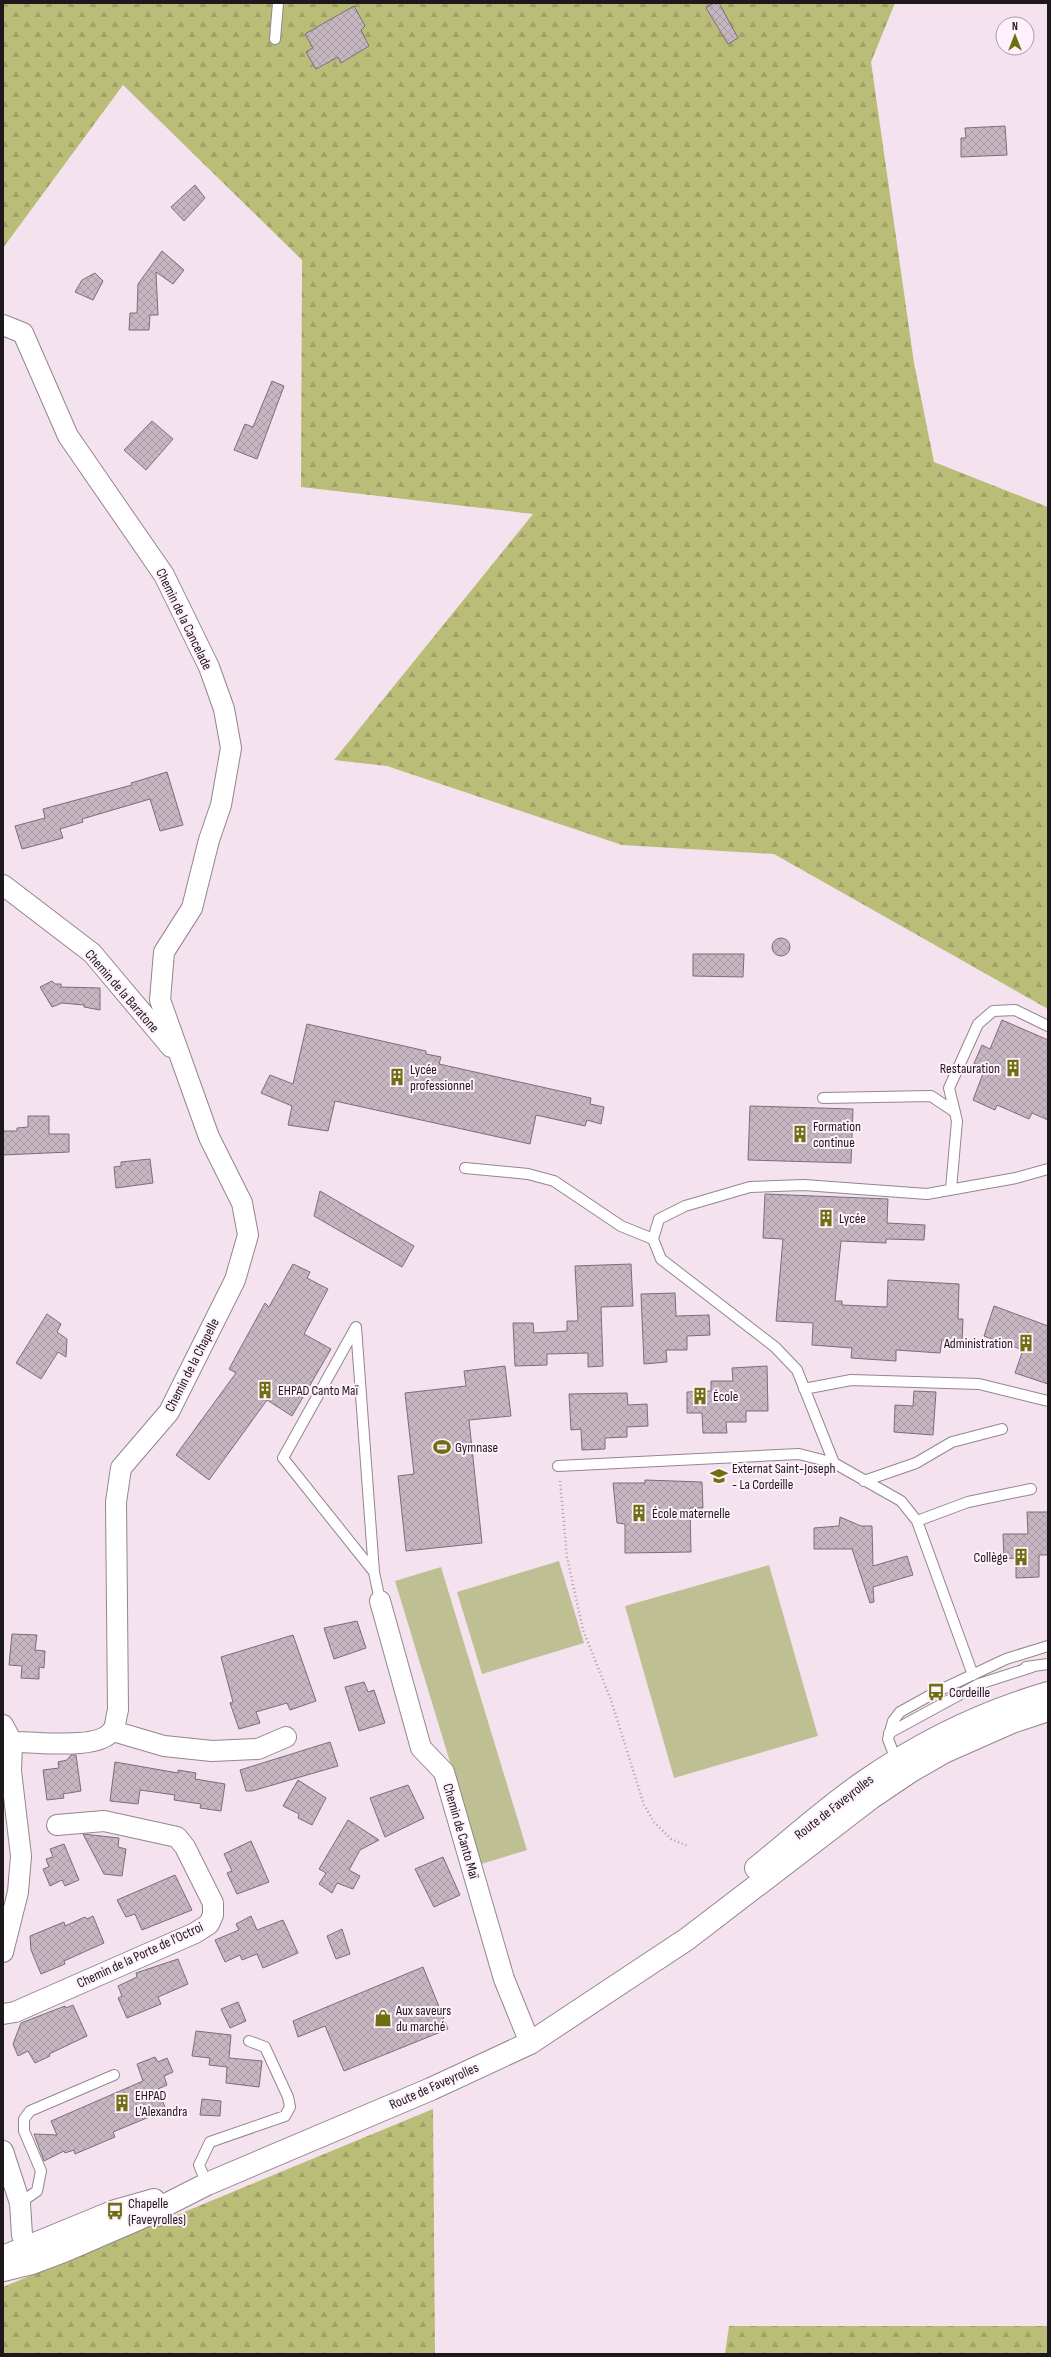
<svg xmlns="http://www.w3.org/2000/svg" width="1051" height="2357" font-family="'Sofia Sans Condensed',sans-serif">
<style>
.green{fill:#bec093}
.forest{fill:url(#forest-firs)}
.building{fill:url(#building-cross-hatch);stroke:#7b6d77}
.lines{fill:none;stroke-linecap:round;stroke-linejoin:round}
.lane-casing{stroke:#94858f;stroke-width:12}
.street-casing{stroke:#94858f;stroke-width:22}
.secondary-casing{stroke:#94858f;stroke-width:24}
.path{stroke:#aa9da6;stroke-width:2.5;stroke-dasharray:1 3;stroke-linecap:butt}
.lane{stroke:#fff;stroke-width:10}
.street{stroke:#fff;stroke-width:20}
.secondary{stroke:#fff;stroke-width:22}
.labels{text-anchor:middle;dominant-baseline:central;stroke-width:4;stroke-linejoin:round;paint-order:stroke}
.street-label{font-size:14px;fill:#1e181d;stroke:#fff1fb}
.poi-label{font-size:14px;fill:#1e181d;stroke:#fff1fb;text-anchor:start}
</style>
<defs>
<pattern id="forest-firs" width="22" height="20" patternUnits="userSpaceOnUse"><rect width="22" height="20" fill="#babd77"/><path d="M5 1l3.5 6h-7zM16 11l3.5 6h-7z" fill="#9fa266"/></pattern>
<pattern id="building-cross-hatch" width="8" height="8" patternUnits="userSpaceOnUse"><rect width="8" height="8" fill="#c6b6c1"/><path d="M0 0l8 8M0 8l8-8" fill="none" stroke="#aa9ca5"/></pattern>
</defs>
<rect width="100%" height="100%" fill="#f4e3ee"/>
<!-- green -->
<path class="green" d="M559 1561 584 1643 482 1674 457 1592Z
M769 1565 818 1736 674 1778 625 1606Z
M441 1567 527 1850 481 1864 395 1581Z"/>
<!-- forest -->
<path class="forest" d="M3 3H895L871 62 914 363 934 462 1048 507V1009L774 854 622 845 387 766 334 760 533 514 301 487 302 260 123 85 3 248Z
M433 2109 435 2354H3V2287Z
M729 2326H1048V2354H725Z"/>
<!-- building -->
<path class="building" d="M714 3H719L738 38 728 44 706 8Z
M354 6 365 26 361 30 369 46 341 63 338 57 316 69 306 52 313 48 305 34Z
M1005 126 1007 155 961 157V138H966L965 128Z
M195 185 205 198 184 221 171 207Z
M162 251 184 270 173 284 156 272 158 315H150L149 330H129L130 313H137L138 284Z
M95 273 103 281 93 300 75 292 82 280Z
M272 381 284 386 257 459 234 450 245 424 253 427Z
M152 421 173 439 146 470 124 450Z
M167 772 183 825 160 831 150 799 82 819 83 822 60 829 63 838 22 849 15 826 45 818 43 809 132 785 131 783Z
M772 947a9 9 0 1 1 18 0a9 9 0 1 1-18 0Z
M693 954H744L743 977 693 976Z
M52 981 55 984H61V987L100 988V1010L84 1007V1005L62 1003 52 1007 40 987Z
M1002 1020 1048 1040V1120L1032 1113 1029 1119 997 1105 995 1110 973 1100 984 1071 973 1066 982 1045 990 1049Z
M307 1024 426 1051V1054L441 1057 439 1064 591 1098 590 1104 604 1107 601 1124 587 1120 585 1126 536 1115 530 1144 335 1101 328 1131 288 1125 292 1106 261 1093 270 1075 293 1084Z
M750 1106 853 1109 851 1163 748 1160Z
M28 1116H49V1134H69V1152L3 1155V1131H17V1128L28 1127Z
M150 1159 153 1183 116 1188 114 1167 121 1166V1162Z
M320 1191 414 1246 402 1267 314 1216Z
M765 1194 888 1199 887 1223 925 1225 924 1240 886 1239V1243L841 1241 835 1301H842V1305L887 1307 888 1280 959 1284 958 1319H963L962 1342 942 1340 940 1353 896 1350V1361L851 1358 852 1348 812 1345 813 1323 776 1321 783 1239 763 1238Z
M293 1264 310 1272 307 1278 328 1289 304 1334 331 1349 292 1416 267 1400 209 1480 176 1455 236 1373 229 1369 265 1303 269 1307Z
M631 1264 633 1306 601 1307 603 1366 588 1367V1353L547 1354V1365L515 1366 513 1323H533L534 1333 567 1331V1321H578L575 1266Z
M675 1293 676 1316 709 1315 710 1335 687 1336V1350H666L667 1362 644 1364 641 1294Z
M994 1306 1048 1326V1384L1015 1373 1023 1350 984 1336Z
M47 1314 61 1324 57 1332 67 1339 66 1357 58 1352 41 1379 16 1363Z
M505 1366 511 1416 469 1420 482 1543 406 1551 398 1476 414 1474 405 1393 466 1386 464 1371Z
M767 1366 768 1411H746V1422H726L727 1433H703L702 1413H687V1392L711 1391V1381H733L732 1368Z
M914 1391 936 1392 933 1435 894 1432 895 1405 913 1406Z
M627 1393 628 1405 647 1404 648 1426 627 1427V1437L605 1438V1449L582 1450 581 1429 571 1430 569 1394Z
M645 1480 702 1482 703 1508H690L691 1552 625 1553V1524L617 1523 613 1483H645Z
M1027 1512H1048V1555H1039V1577L1016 1578V1558L1004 1559 1003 1534H1028Z
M840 1517 861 1526H872L873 1566 907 1556 913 1575 873 1587 874 1602 870 1603 852 1549H814V1528L839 1526Z
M357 1621 366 1648 334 1659 324 1628Z
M12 1634 37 1635 35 1650 45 1651 44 1668 39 1667V1679L21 1678 22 1666 9 1665Z
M293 1635 316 1701 290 1710 287 1703 256 1712 260 1723 239 1729 230 1703 233 1702 221 1657Z
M364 1682 368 1692 374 1690 385 1723 359 1731 345 1687Z
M330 1742 338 1766 252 1791H246L240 1770Z
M71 1755H76L81 1791 63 1794 64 1798 47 1800 43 1770 59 1768 58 1762 67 1760Z
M115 1762 178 1773V1770L196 1773 195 1779 225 1784 221 1811 200 1808 201 1804 174 1800 175 1795 140 1790 138 1804 110 1801Z
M298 1780 326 1798 312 1825 298 1818 299 1814 283 1806Z
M408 1785 424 1818 385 1837 370 1798Z
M348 1820 379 1840 360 1850 349 1870 360 1876 353 1889 337 1883 332 1893 319 1884 326 1873 319 1869Z
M83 1834 119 1838 118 1847 126 1849 122 1876 104 1874Z
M251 1841 269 1882 237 1894 227 1873 232 1871 224 1854Z
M64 1844 79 1880 65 1886 62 1880 50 1886 43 1869 49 1867 46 1859 53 1857 50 1849Z
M443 1857 460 1895 434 1907 415 1869Z
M175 1875 192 1910 142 1930 135 1914 126 1917 117 1900Z
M93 1916 104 1943 64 1961 65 1964 41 1974 31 1950 30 1936 64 1922 65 1926 85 1917 87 1919Z
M251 1916 257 1930 283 1920 298 1953 263 1968 257 1954 242 1960 240 1955 225 1962 215 1940 239 1930 236 1924Z
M342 1929 350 1954 336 1959 327 1936Z
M178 1959 188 1984 158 1997 161 2004 127 2018 118 1998 122 1996 118 1986 137 1977 136 1973Z
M423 1967 448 2029 344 2071 325 2026 298 2037 293 2021Z
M238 2002 246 2021 230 2028 221 2009Z
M73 2005 87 2036 49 2054 50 2056 35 2063 28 2051 18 2056 13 2044 21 2023 65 2006 66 2008Z
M196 2031 231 2035 229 2058 262 2061 259 2087 226 2083 227 2067 209 2065 210 2058 192 2056Z
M155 2057 158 2062 167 2058 173 2072 164 2076 167 2085 158 2089 166 2110 113 2132 115 2137 75 2154 74 2150 65 2153 64 2151 44 2161 34 2134 57 2135 51 2121 143 2081 137 2064Z
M202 2099 221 2101 220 2116 200 2115Z"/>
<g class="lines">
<!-- lane casing -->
<g class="lane-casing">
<path id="lane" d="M275 39 278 3
M823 1098 931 1096 955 1112
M465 1168 528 1174 554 1181 621 1226 653 1239
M951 1189 957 1121 949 1088 978 1024 993 1011 1015 1010 1048 1026
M804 1389 851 1380 979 1384 1048 1401
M558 1466 799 1454 834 1463
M864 1481 916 1463 952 1442 1002 1429
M917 1521 968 1502 1031 1489
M374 1572 283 1458 356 1327 374 1572 380 1601
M1026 1667 1048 1664
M973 1675 917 1521 901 1501 834 1463 797 1370 775 1347 661 1259 653 1239 659 1219 685 1206 750 1187 804 1185 927 1194 1016 1178 1048 1169
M889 1733 979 1684 1032 1667
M901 1759 893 1752 888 1739 893 1721 900 1712 936 1692 1006 1659 1048 1646
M207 2184 199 2165 210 2142 285 2116 290 2107 288 2097 265 2047 249 2041
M20 2203 37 2191 41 2171 24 2131V2119L30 2111 114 2075"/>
</g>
<!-- street casing -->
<g class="street-casing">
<path id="street" d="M3 325 23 333 68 436 164 575 209 667 224 709 231 748 221 805 209 840 192 908 164 952 160 1000 209 1137 242 1203 248 1235 235 1280 169 1412 121 1468 116 1502 118 1710C116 1716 116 1727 112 1731 97 1751 36 1741 12 1742
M3 885 92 953 171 1047
M380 1601 421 1748 444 1772 504 1979 530 2043
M3 1725 12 1742 11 1771 21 1856 18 1892 3 1952
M113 1731 164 1746 212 1751 258 1749 286 1737
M3 2014 15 2012 195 1933 209 1924 213 1915V1903L185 1847 177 1837 104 1821 57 1825
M3 2151 20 2203 22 2235 32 2262"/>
</g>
<!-- secondary casing -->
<g class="secondary-casing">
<path id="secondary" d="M756 1868C792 1839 827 1807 865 1781 921 1742 983 1712 1048 1693
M3 2257 115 2211 154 2200
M3 2270 32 2263 64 2251 138 2219 207 2184 431 2089 530 2043 687 1939 871 1798 911 1771 944 1752 1012 1722 1048 1710"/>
</g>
<!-- path -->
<path class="path" d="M560 1481 567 1557 583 1630 611 1700 644 1805 654 1822 671 1839 688 1846"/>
<!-- lane -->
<use href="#lane" class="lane"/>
<!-- street -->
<use href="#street" class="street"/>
<!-- secondary -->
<use href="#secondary" class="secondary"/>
</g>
<!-- icons -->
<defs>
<g id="building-bare" transform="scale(1.38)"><path d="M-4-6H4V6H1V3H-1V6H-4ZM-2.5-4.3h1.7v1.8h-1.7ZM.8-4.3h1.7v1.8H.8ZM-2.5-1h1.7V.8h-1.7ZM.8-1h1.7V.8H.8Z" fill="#6e6f12" stroke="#fff1fb" stroke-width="2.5" paint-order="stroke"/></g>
<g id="stadium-bare" transform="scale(1.38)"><path d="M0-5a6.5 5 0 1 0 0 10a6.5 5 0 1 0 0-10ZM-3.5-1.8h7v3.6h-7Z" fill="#6e6f12" stroke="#fff1fb" stroke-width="2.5" paint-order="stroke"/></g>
<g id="school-bare" transform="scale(1.38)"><path d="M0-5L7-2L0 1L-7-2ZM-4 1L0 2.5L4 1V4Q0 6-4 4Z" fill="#6e6f12" stroke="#fff1fb" stroke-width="2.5" paint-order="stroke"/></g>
<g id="bus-bare" transform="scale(1.38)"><path d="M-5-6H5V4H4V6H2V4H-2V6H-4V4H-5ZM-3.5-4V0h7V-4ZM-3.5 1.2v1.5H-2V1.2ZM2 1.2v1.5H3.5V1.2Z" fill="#6e6f12" stroke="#fff1fb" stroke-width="2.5" paint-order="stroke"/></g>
<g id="shop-bare" transform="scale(1.38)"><path d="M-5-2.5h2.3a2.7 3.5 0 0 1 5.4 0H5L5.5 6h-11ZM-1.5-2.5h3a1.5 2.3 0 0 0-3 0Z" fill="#6e6f12" stroke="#fff1fb" stroke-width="2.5" paint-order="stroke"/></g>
</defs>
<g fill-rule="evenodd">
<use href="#building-bare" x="1013" y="1068"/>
<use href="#building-bare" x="397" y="1077"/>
<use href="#building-bare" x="800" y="1134"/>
<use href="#building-bare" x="826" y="1218"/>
<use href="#building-bare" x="1026" y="1343"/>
<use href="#building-bare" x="265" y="1390"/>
<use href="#building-bare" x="700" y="1396"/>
<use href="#stadium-bare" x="442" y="1447"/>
<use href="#school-bare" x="719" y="1476"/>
<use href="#building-bare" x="639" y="1513"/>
<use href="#building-bare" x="1021" y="1557"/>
<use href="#bus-bare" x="936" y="1692"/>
<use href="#shop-bare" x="383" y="2018"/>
<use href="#building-bare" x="122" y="2103"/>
<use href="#bus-bare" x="115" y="2211"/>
</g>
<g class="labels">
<!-- street labels -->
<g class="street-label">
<text transform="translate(184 619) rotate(64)">Chemin de la Cancelade</text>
<text transform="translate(122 991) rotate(49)">Chemin de la Baratone</text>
<text transform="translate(192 1365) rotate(-63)">Chemin de la Chapelle</text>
<text transform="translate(834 1807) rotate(-38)">Route de Faveyrolles</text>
<text transform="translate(461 1831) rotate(74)">Chemin de Canto Maï</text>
<text transform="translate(140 1955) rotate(-25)">Chemin de la Porte de l'Octroi</text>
<text transform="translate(434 2086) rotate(-24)">Route de Faveyrolles</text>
</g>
<!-- poi labels -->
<g class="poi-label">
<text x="1000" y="1068" text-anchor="end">Restauration</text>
<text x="410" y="1069">Lycée<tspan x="410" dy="16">professionnel</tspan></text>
<text x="813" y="1126">Formation<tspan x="813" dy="16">continue</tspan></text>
<text x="839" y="1218">Lycée</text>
<text x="1013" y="1343" text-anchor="end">Administration</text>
<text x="278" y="1390">EHPAD Canto Maï</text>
<text x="713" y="1396">École</text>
<text x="455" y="1447">Gymnase</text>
<text x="732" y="1468">Externat Saint-Joseph<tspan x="732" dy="16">- La Cordeille</tspan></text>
<text x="652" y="1513">École maternelle</text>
<text x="1008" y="1557" text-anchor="end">Collège</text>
<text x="949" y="1692">Cordeille</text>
<text x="396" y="2010">Aux saveurs<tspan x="396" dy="16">du marché</tspan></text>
<text x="135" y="2095">EHPAD<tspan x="135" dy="16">L'Alexandra</tspan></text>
<text x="128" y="2203">Chapelle<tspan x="128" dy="16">(Faveyrolles)</tspan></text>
</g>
</g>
<!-- border -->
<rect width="1051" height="2357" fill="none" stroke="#1e181d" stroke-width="8"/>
<!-- north arrow -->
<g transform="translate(1015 36)"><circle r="19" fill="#fff1fb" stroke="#a59aa2"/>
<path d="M0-3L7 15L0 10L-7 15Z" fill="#6e6f12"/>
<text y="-6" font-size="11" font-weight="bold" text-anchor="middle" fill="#1e181d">N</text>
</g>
</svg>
